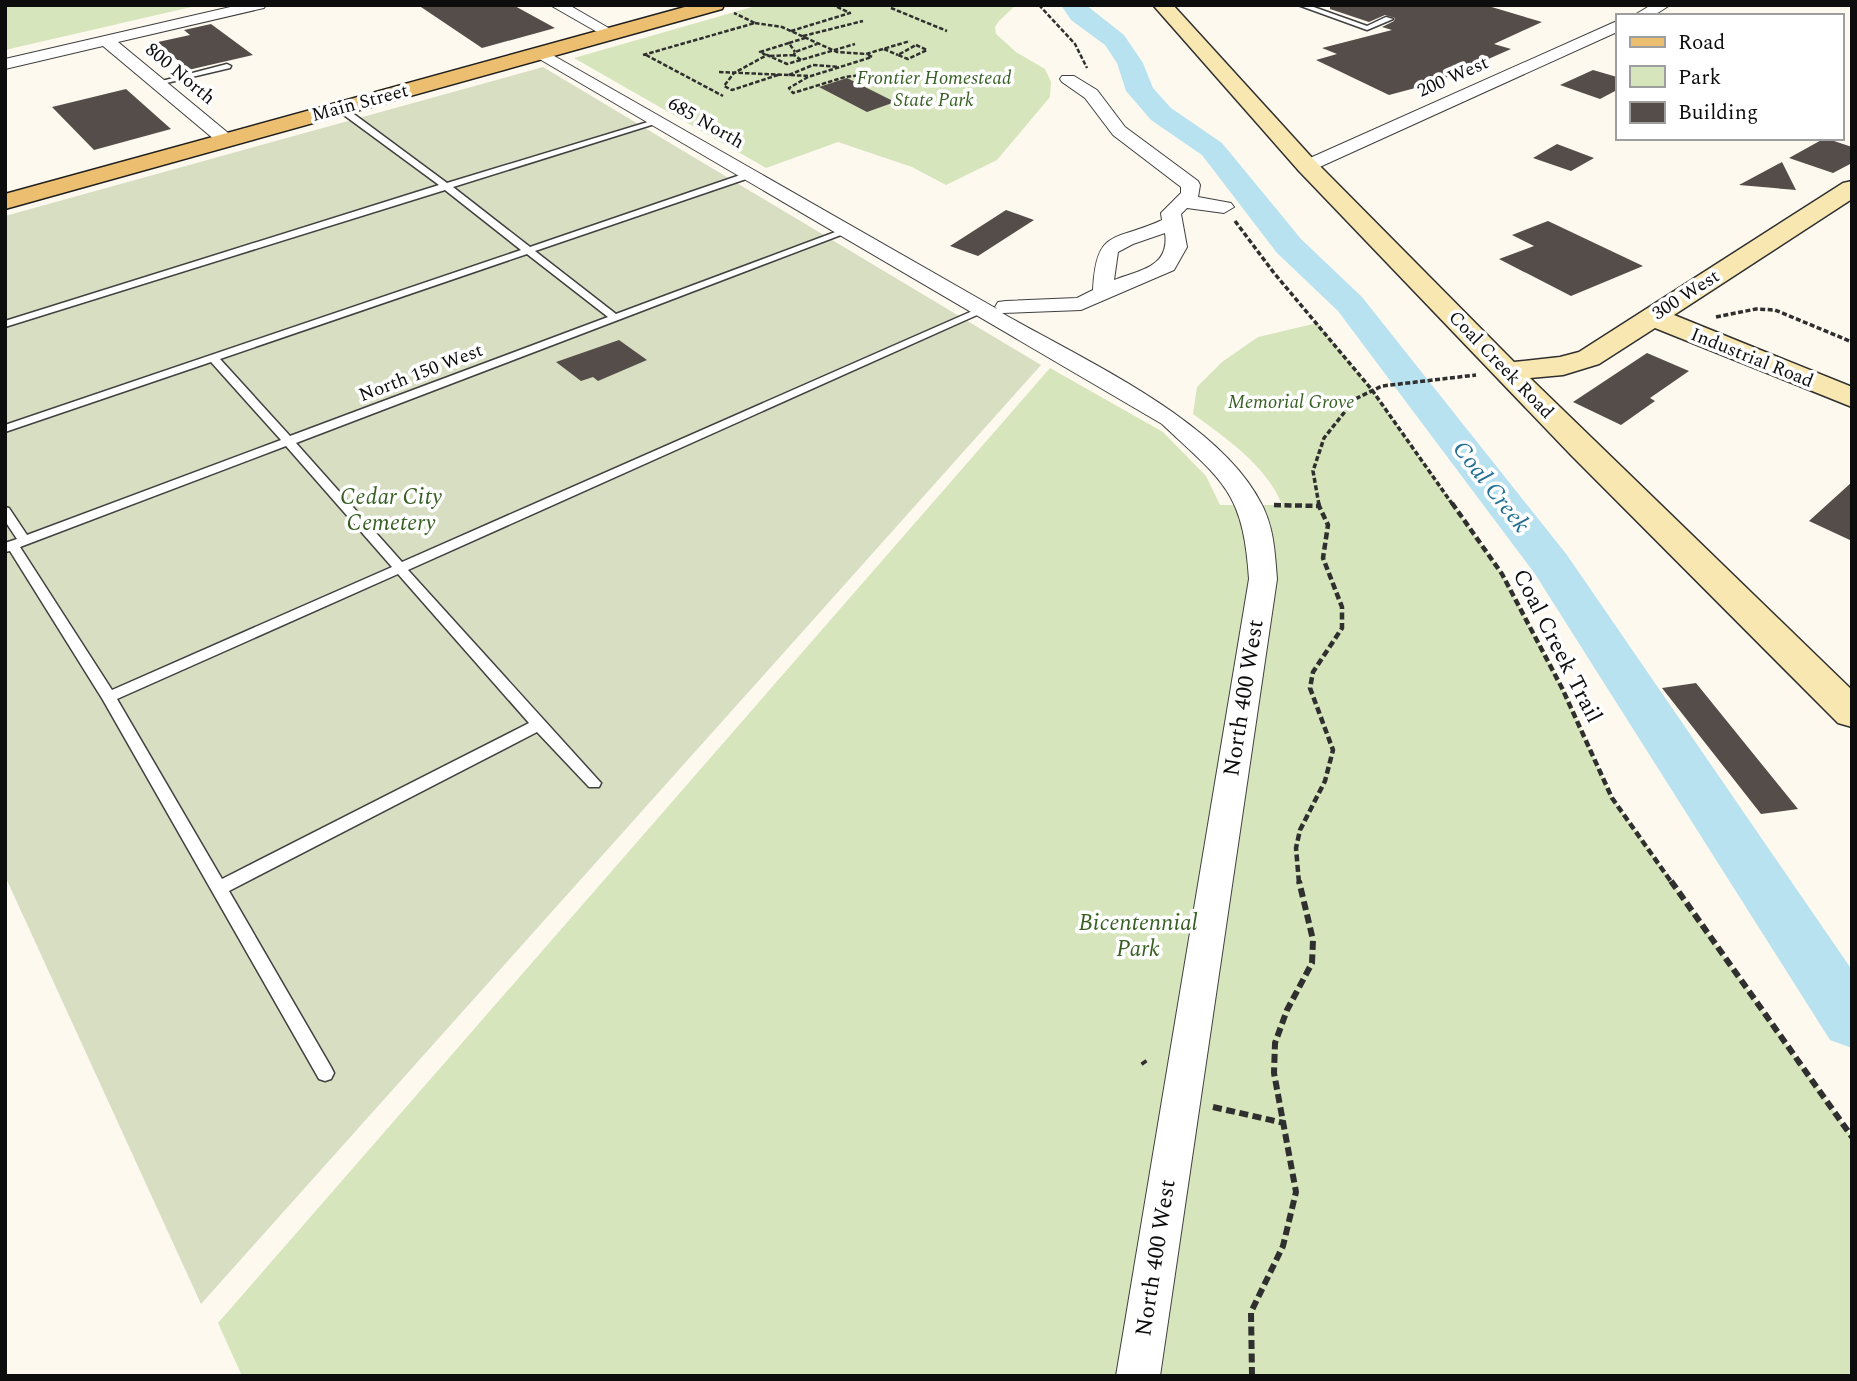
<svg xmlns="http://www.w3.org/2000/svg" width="1857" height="1381" font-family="Spectral,serif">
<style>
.green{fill:#d6e5bb}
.cemetery{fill:#d8dec2}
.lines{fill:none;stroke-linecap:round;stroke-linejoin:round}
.river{fill:#b8e2f0;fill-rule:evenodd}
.building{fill:#554d4a}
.lane-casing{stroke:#404040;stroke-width:3}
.street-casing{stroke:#404040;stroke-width:2}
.secondary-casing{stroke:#2f2f2f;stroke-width:3}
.primary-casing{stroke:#1e1e1e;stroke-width:3}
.path-far3{stroke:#2f2f2f;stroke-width:2.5;stroke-dasharray:4.5 2;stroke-linecap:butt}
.path-far2{stroke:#2f2f2f;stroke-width:3.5;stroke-dasharray:5 2.5;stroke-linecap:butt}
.path-far1{stroke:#2f2f2f;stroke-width:4.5;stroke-dasharray:7 3.5;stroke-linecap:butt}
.path{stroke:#2f2f2f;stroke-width:6;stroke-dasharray:9 4.5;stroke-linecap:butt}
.lane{fill:#fff;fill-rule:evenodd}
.street{fill:#fff;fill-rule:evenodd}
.secondary{fill:#f8e7b0;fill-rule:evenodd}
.primary{fill:#ecbf70;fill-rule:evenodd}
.labels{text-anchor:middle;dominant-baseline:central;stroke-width:7;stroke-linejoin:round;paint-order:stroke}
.far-street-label{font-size:19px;fill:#0d0d0d;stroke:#fff}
.far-park-label{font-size:19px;font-style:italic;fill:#375f23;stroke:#fff}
.park-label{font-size:23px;font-style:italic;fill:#375f23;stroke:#fff}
.street-label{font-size:23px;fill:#0d0d0d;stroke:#fff}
.water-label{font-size:24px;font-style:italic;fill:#226f93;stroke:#fff}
</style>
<rect width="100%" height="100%" fill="#fdf9ef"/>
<!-- green -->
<path class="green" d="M5 5H200L5 50Z
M759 5H1016L999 21 995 27 996 34 1016 52 1045 69 1051 82 1050 97 997 160 946 185 912 167 838 142 766 168 574 58Z
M1317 323 1372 390 1502 574 1562 688 1612 798 1852 1137V1376H242L218 1323 1050 368 1163 432 1206 476 1220 505H1282C1267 466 1226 438 1193 414L1197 387 1222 362 1258 337Z"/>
<!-- cemetery -->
<path class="cemetery" d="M543 67 1041 365 201 1304 5 876V216Z"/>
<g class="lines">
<!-- river -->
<path class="river" d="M1061 5H1086L1124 35 1143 63 1153 88 1171 108 1222 143 1301 239 1362 297 1567 555 1852 970V1048L1830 1040 1535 574 1338 311 1277 253 1202 155 1151 120 1126 91 1117 63 1105 45 1071 20Z"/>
</g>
<!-- building -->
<path class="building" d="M418 5H513L555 28 482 48Z
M1330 5H1485L1542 22 1494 44 1511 49 1434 83 1389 95 1316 60 1337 54 1322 48 1392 30 1382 27 1394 21 1395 18 1385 15 1369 22 1330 9Z
M211 24 253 55 188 70 158 42 190 35 184 30Z
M1593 70 1617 77V90L1600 99 1560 85Z
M847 78 895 102 867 112 819 87Z
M126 89 171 129 94 150 52 107Z
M1825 138 1852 147V163L1833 173 1789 158Z
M1557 144 1594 158 1571 171 1533 158Z
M1782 162 1796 190 1739 185Z
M1006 210 1034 220 978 256 950 246Z
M1548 221 1643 266 1571 296 1499 259 1534 246 1512 235Z
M619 340 647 360 598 381 593 377 581 381 556 362Z
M1647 353 1689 371 1650 398 1655 401 1621 425 1573 402Z
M1852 482V541L1809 521Z
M1696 683 1798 809 1761 814 1662 688Z"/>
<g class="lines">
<!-- lane casing -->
<g class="lane-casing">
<path id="lane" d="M1298 5H1308L1367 26 1386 17 1393 19 1367 30Z
M227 64 231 66 230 68 158 85 154 83Z
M337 106H343L447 183 661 118V122L453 187 530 247 749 172H755V176L535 251 616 314 846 228 854 230 296 443 402 562 977 309 986 311 408 570 601 783 599 787H589L537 732 229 891 331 1067 334 1073 331 1079 325 1081 319 1079 103 700 10 551 5 552V543L17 539 5 521V507L9 508 27 535 281 440 211 362 5 432V425L521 250 445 190 5 327V321L439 185 337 110ZM527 254 608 317 290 436 220 359ZM286 446 392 567 112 690 20 547ZM398 574 529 723 222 879 117 699Z"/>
</g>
<!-- street casing -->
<g class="street-casing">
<path id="street" d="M239 5H266L264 8 118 42 233 137 236 141 233 145H221L103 46 5 69V59Z
M550 5H569L619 34 611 39 606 37Z
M1651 5H1670L1653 16H1633Z
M1617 21V32L1313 170H1301L1298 166 1301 162Z
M542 49 997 309 995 307 998 302 1006 301 1077 298 1093 290C1096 227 1115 242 1162 220L1161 213 1181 193V187L1113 135 1085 98 1062 82 1060 79 1062 76H1074L1097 90 1125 127 1198 181 1200 185 1198 197 1231 203 1234 207 1224 213 1187 208 1181 214 1187 247 1174 270 1081 310 1002 313C1082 359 1221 421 1262 505 1274 528 1275 554 1277 579L1160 1376H1116L1249 579C1243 490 1223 482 1162 424L536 57 534 54 536 51ZM1165 233C1170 267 1140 270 1114 280L1118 252 1133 244Z"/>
</g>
<!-- secondary casing -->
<g class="secondary-casing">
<path id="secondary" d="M1153 5H1173L1315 161 1514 362 1560 357 1579 352 1843 183 1852 181V199L1674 315 1852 387V407L1655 328 1599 364 1563 375 1530 378 1852 690V727L1838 723 1571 455 1299 171Z"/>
</g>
<!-- primary casing -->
<g class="primary-casing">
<path id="primary" d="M692 5H724L722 9 5 209V194Z"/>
</g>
<!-- path-far3 -->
<path class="path-far3" d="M1039 5 1075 44 1087 68
M891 8 947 31
M755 23 782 27 837 52 866 54 910 41
M791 31 850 13 833 5
M803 36 863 21
M789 43 805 38
M916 45 927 50 908 59 898 55Z
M884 49 898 55
M643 55 755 23 734 13
M646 55 723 96
M766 55 760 52 789 43 795 52
M770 56 794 55
M801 60 794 55 795 52 817 44
M719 72 811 76 872 57 866 54
M778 75 732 90 724 86 734 73 767 55 787 64 855 44
M789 75 813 65 839 67
M808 77 789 88 793 93 845 77 869 74"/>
<!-- path-far2 -->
<path class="path-far2" d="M1235 221 1274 273 1372 390 1453 505
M1716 317 1756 309 1775 310 1852 342
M1319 505 1313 471 1324 438 1355 399 1382 386 1476 375"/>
<!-- path-far1 -->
<path class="path-far1" d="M1318 503 1319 506
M1452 503 1502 574 1562 688 1612 798 1672 883
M1274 505 1319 506 1328 525 1323 558 1342 607V628L1313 672 1310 688 1333 750 1325 781 1300 830 1296 848 1299 883"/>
<!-- path -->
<path class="path" d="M1671 881 1852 1137
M1143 1061 1145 1064
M1213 1107 1284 1123
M1252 1376 1251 1312 1283 1246 1296 1192 1274 1073 1275 1043 1287 1010 1312 963 1313 940 1299 881"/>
<!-- lane -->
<use href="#lane" class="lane"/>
<!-- street -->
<use href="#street" class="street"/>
<!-- secondary -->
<use href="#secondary" class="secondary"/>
<!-- primary -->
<use href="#primary" class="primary"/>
</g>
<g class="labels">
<!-- far-street labels -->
<g class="far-street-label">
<text transform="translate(180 74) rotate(40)">800 North</text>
<text transform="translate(1453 77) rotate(-24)">200 West</text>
<text transform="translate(360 103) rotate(-15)">Main Street</text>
<text transform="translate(706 123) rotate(30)">685 North</text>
<text transform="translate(1686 295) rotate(-33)">300 West</text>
<text transform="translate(1752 358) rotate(22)">Industrial Road</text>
<text transform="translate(1501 365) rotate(46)">Coal Creek Road</text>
<text transform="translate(421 373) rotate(-21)">North 150 West</text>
</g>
<!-- far-park labels -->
<g class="far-park-label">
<text x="934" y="78">Frontier Homestead<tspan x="934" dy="22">State Park</tspan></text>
<text x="1291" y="402">Memorial Grove</text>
</g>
<!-- park labels -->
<g class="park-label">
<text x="391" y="497">Cedar City<tspan x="391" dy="26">Cemetery</tspan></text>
<text x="1138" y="923">Bicentennial<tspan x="1138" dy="26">Park</tspan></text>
</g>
<!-- street labels -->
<g class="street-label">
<text transform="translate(1557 646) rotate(63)">Coal Creek Trail</text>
<text transform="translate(1244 698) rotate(-81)">North 400 West</text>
<text transform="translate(1156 1258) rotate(-81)">North 400 West</text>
</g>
<!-- water labels -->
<g class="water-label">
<text transform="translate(1491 487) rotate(52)">Coal Creek</text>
</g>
</g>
<!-- border -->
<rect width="1857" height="1381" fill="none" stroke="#0d0d0d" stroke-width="14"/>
<!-- legend -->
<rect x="1616" y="14" width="228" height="126" fill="#ffffff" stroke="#9e9e9e" stroke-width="2"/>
<rect x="1630" y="37" width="35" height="10" fill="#ecbf70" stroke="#9e9e9e" stroke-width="2"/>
<text x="1678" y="49" font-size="21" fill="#0d0d0d">Road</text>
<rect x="1630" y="66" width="35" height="21" fill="#d6e5bb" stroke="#9e9e9e" stroke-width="2"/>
<text x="1678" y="84" font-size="21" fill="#0d0d0d">Park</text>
<rect x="1630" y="102" width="35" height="21" fill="#554d4a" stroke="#9e9e9e" stroke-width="2"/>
<text x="1678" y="119" font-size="21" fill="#0d0d0d">Building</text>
</svg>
